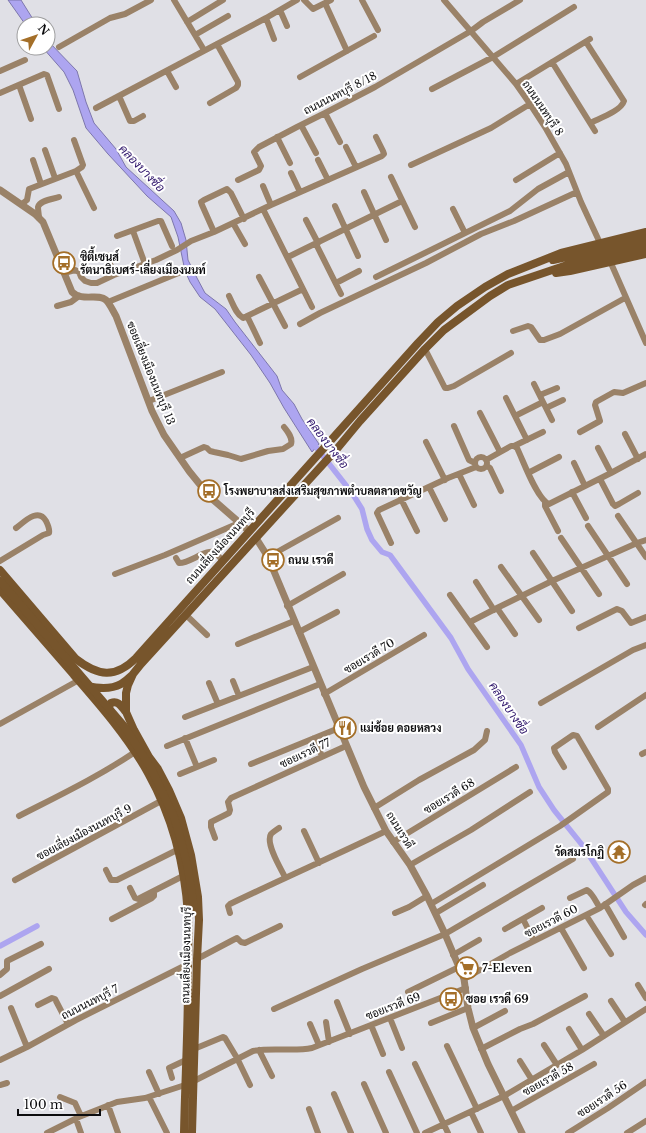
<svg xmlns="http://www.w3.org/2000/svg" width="646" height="1133" font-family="'Libre Baskerville',Sarabun,serif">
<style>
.water{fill:#ada5f0;stroke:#7d77ac}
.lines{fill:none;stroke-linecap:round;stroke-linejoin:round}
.canal{stroke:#ada5f0;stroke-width:5.5}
.minor{stroke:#9a8268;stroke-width:6}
.tertiary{stroke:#9a8268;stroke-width:7}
.secondary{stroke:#77552c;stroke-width:8}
.secondary-bridge{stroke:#77552c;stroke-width:8}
.labels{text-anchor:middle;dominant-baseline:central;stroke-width:4;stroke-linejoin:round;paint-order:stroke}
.street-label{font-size:11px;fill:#0c0c0e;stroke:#fff}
.poi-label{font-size:11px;font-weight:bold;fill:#0c0c0e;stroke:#fff;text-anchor:start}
.water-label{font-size:12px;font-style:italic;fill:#2f166b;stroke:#fff}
</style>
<rect width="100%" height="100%" fill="#e0e0e6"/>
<!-- water -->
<path class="water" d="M8 0H21L36 24H25Z
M48 41 77 71 86 102 94 123 116 149 126 167 174 211 181 223 186 240 188 260 197 278 205 293 226 309 235 322 277 376 282 390 294 404 302 419 319 444 312 452 284 408 270 383 251 355 215 309 200 297 190 282 185 271 178 237 171 217 147 196 108 154 86 128 73 90 64 72 43 48H48Z"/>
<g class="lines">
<!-- canal -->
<path class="canal" d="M312 442 352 493 362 509 367 529 372 540 382 552 390 555 451 638 468 669 521 745 539 787 554 810 583 846 626 912 646 935
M0 946 37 926"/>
<!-- minor -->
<path class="minor" d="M174 0 204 50
M304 0 313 9 331 0
M362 0 378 30
M444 0 516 84 530 104 545 127 566 164 581 202 600 243
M325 3 347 51
M280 10 287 26
M266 18 274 39
M187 22 223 0
M195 35 228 16
M586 42 624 101C621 111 600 118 590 123
M59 47 110 18 125 14 151 0
M552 62 595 131
M0 71 25 60
M167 71 176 87
M300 77 374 36
M516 84 590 39
M19 85 31 119
M432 89 493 57 574 7
M0 93 44 74 47 75 59 109
M119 96 130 121H134L143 116
M210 103 236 88 238 85V82L217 44
M96 108 266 18 297 0
M325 113 340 142
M301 125 316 153
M277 137 290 163
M346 147 356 167
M45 150 55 178
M33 160 41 184
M318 160 328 180
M411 165 491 128 530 104
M76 171 94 208
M291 173 300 192
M391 177 415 227
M238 180 259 170 261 166 254 152 259 147 297 127 325 113 375 87 471 31 483 22 520 0
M516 180 560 153
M263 186 271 205
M364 192 386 240
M22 204 27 200 29 189 76 171 82 167 83 165 74 140
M335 206 358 256
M263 209 312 307
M453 209 465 233
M39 218C39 215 38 210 38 207 40 200 54 199 59 197
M306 220 318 243
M233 223 245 244
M133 231 145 264
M214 232 202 205 201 202 204 200 227 189 231 193 244 219
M117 236 158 221H161L172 246
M316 244 341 294
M107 255 114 275
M288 257 402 201
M610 261 646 343
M64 273 75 270 79 272 81 277 85 281 91 283H97L114 275 156 260 177 250 191 241 214 232 271 205 382 156 384 154 383 151 376 137
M259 277 285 326
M376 277 510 211 538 189 569 172
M336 283 359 271
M229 296C233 304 236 314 243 318L303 289
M108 302 181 272
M57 306 71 302 79 296
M247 316 260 343
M300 324 320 313 426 263 481 234 514 221 577 192
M513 331 528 326 531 327 540 340H544L560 334 625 298
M425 349 445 388H448L454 386 511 353
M534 384 552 420
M540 395 557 388
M506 398 527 440
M149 401 222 372
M546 408 563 400
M480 413 500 452
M515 416 543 402
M454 426 469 460 475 463
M580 432 600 421 595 405 596 402 614 392 623 393 646 383
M625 434 638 459
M426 442 445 480
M514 446 543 432
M598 448 611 473
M475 463a6 6 0 1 1 12 0a6 6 0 1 1-12 0Z
M180 458 204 447 207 448 210 451 214 452 228 455 241 459 268 451 283 449 291 444C293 438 288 432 284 427
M486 460 511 446H514L517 448C523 460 537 500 549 504L611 473 646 454
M574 463 585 486
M487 466 490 468 501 491
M528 473 559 457
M459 474 474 505
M600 479 613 504 615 506 619 504 638 493
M429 487 445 519
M572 492 586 518
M401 499 417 531
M545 503V506L558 531
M618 516 646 557
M588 526 627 584
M561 538 599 594
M391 543 377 513 379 510 448 478 476 467
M533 553 572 611
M268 557 338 518
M176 558 179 563C189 564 208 547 216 553 218 555 220 558 222 560
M0 561 43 535 49 533C50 529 48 525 46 521 38 507 24 522 16 528
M501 567 539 620
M115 574 165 555 239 523
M476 582 494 610
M450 595 487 647
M287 606 343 574
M497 608 515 634
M186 615 207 635
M470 622 497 608 552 581 637 543 646 540
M579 628 617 609 622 611 631 623 646 617
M299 632 337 612
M238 644 294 621
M233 681 239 696
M209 683 218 704
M324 694 424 635
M541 703 633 650 646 645
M185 717 313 667
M0 724 79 680
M598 727 646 695
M185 738 197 767
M314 738 322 756
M167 746 320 684
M642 754 646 752
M251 764 339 728
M180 774 214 760
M374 808 419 780 474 750 485 740 487 731
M19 816C58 796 98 777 135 752
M279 828C276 830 273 832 271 834 265 843 281 869 285 877
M304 831 319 863
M215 838 211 827V822L229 813 230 810 228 802 231 798 346 746
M393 842 516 767
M410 865 471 830 530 792
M106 870 111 880H117L177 850
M15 880 161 801
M130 888 135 898 138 899 183 876
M570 898 587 890C593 894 596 902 600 908
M431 904 560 826 608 792V789L577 736 573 735 554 748 555 752 564 767
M605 904 624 937
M645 905 646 904
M230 913 228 906 230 904C282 879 334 856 386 831
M395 913 409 907 427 896
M436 913 483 885
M586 915 611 954
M112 919 152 898 154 896V892
M523 919 534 941
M561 928 584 968
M505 929 542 908
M453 955 479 940
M197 959 233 940 237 938 241 942 245 943 280 926
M0 975 7 969V961L41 944
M464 979 510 953 600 908 633 885 646 878
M638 985 646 998
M408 992 459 967
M0 996 49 969
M611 1001 625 1022
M337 1002 350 1034
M38 1005 52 998 55 999 68 1024
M11 1008 27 1047
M274 1009 362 969 445 934 573 859
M589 1014 604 1036
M390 1018 402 1048
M326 1022 329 1042
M431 1023 468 1008
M310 1024 319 1045
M371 1025 383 1054
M473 1028 505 1011
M569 1029 582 1050
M544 1045 557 1065
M447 1046 477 1109
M194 1049 223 1037 225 1038 237 1058 250 1085
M481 1049 520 1029 533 1024 585 996
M259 1050 272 1076
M0 1060 27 1047 76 1020 188 964
M520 1061 532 1080
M415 1064 448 1133
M149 1072 159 1094
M389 1072 417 1133
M172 1078 169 1068 186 1060
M194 1081 253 1051C273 1047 293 1052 312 1048L466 988
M364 1084 386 1133
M0 1085 7 1083
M334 1094 351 1133
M60 1097 75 1103 81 1116
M149 1097 167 1133
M108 1105 118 1133
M309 1109 318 1133
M511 1111 594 1064
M471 1112 481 1133
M76 1119 81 1133
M47 1133 79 1117 117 1102 145 1098 185 1085
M425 1133 504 1096 582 1050 646 1009
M568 1133 608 1108 646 1082
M627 1133 646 1121"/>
<!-- tertiary -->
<path class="tertiary" d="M0 190 35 214 43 222 72 292C82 302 98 293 106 300 110 304 113 311 116 316L152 411 164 435 189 471 210 497 249 531
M256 538 268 557 364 787 386 831 410 865 427 896 445 934 464 979 468 1008 473 1028 488 1064 522 1133"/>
<!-- secondary -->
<path class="secondary" d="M553 260 646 239
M556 273 570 271 646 254
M0 570 76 659C98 676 115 679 136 658L418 343 438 322 457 306 485 287 508 274 561 253 646 232
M0 590C24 618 49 646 73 674 100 705 128 737 148 773 172 816 185 866 188 915 189 937 188 960 188 982 188 1032 185 1083 184 1133
M86 686C97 688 110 690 121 684 124 682 128 679 131 676
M110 714 109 706 111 703C118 700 121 706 126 712
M192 1133 197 959 199 920 198 897 191 855 181 818 169 790 158 769 149 757 134 730 126 712V693L128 685 133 674 141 664 336 450 360 421 425 349 444 330 490 296 508 285 573 263 646 246"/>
<!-- secondary-bridge -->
<path class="secondary-bridge" d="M0 581 124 726 151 768 174 817 180 837 188 869 194 907"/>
</g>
<!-- icons -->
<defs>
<g id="bus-ring" transform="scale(1.15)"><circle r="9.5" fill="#fff" stroke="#a46f29" stroke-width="1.5"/><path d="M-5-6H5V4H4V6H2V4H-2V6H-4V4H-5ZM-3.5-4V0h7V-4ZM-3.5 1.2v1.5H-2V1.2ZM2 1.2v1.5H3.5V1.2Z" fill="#a46f29"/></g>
<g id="restaurant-ring" transform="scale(1.15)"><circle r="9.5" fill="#fff" stroke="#a46f29" stroke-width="1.5"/><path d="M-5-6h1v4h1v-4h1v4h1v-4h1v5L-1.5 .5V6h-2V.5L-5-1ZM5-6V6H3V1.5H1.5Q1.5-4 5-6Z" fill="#a46f29"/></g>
<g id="temple-ring" transform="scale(1.15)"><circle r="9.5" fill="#fff" stroke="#a46f29" stroke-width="1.5"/><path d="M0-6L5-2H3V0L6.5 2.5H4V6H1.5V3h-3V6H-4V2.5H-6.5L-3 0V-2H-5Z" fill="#a46f29"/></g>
<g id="supermarket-ring" transform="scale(1.15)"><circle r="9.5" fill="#fff" stroke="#a46f29" stroke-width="1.5"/><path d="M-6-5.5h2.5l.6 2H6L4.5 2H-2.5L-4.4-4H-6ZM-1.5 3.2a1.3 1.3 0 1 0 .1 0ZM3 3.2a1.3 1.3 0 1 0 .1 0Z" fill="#a46f29"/></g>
</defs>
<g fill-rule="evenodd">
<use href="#bus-ring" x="64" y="263"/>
<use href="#bus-ring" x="209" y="491"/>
<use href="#bus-ring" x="273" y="560"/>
<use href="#restaurant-ring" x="345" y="728"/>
<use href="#temple-ring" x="619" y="852"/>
<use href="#supermarket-ring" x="467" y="968"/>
<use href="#bus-ring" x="451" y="999"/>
</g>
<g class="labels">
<!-- street labels -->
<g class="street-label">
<text transform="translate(340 93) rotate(-27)">ถนนนนทบุรี 8/18</text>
<text transform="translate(543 108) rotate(56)">ถนนนนทบุรี 8</text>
<text transform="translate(151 373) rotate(68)">ซอยเลี่ยงเมืองนนทบุรี 13</text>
<text transform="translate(220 546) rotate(-48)">ถนนเลี่ยงเมืองนนทบุรี</text>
<text transform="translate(369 656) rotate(-31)">ซอยเรวดี 70</text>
<text transform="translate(305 753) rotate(-25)">ซอยเรวดี 77</text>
<text transform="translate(449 796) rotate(-31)">ซอยเรวดี 68</text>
<text transform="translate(400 830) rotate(58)">ถนนเรวดี</text>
<text transform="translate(84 832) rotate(-28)">ซอยเลี่ยงเมืองนนทบุรี 9</text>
<text transform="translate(551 921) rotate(-27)">ซอยเรวดี 60</text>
<text transform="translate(186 955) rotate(-89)">ถนนเลี่ยงเมืองนนทบุรี</text>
<text transform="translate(90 1002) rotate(-27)">ถนนนนทบุรี 7</text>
<text transform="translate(393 1006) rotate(-21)">ซอยเรวดี 69</text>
<text transform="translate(548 1079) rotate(-29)">ซอยเรวดี 58</text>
<text transform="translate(602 1099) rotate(-33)">ซอยเรวดี 56</text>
</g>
<!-- poi labels -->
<g class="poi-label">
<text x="80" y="257">ซิตี้เซนส์<tspan x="80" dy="13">รัตนาธิเบศร์-เลี่ยงเมืองนนท์</tspan></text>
<text x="224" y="491">โรงพยาบาลส่งเสริมสุขภาพตำบลตลาดขวัญ</text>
<text x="288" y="560">ถนน เรวดี</text>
<text x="360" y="728">แม่ช้อย ดอยหลวง</text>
<text x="604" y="852" text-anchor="end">วัดสมรโกฏิ</text>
<text x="482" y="968">7-Eleven</text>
<text x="466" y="999">ซอย เรวดี 69</text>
</g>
<!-- water labels -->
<g class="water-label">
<text transform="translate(142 168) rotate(46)">คลองบางซื่อ</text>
<text transform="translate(328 443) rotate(53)">คลองบางซื่อ</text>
<text transform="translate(509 708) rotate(56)">คลองบางซื่อ</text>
</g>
</g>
<!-- north arrow -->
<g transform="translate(36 36) rotate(50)"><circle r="19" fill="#ffffff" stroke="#9e9e9f"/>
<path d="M0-3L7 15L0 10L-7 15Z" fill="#a46f29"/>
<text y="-6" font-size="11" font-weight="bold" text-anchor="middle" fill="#0c0c0e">N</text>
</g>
<!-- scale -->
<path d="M18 1109v6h82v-6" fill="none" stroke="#0c0c0e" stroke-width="2"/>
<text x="24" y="1109" font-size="12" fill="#0c0c0e" stroke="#ffffff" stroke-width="3" paint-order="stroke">100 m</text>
</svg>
